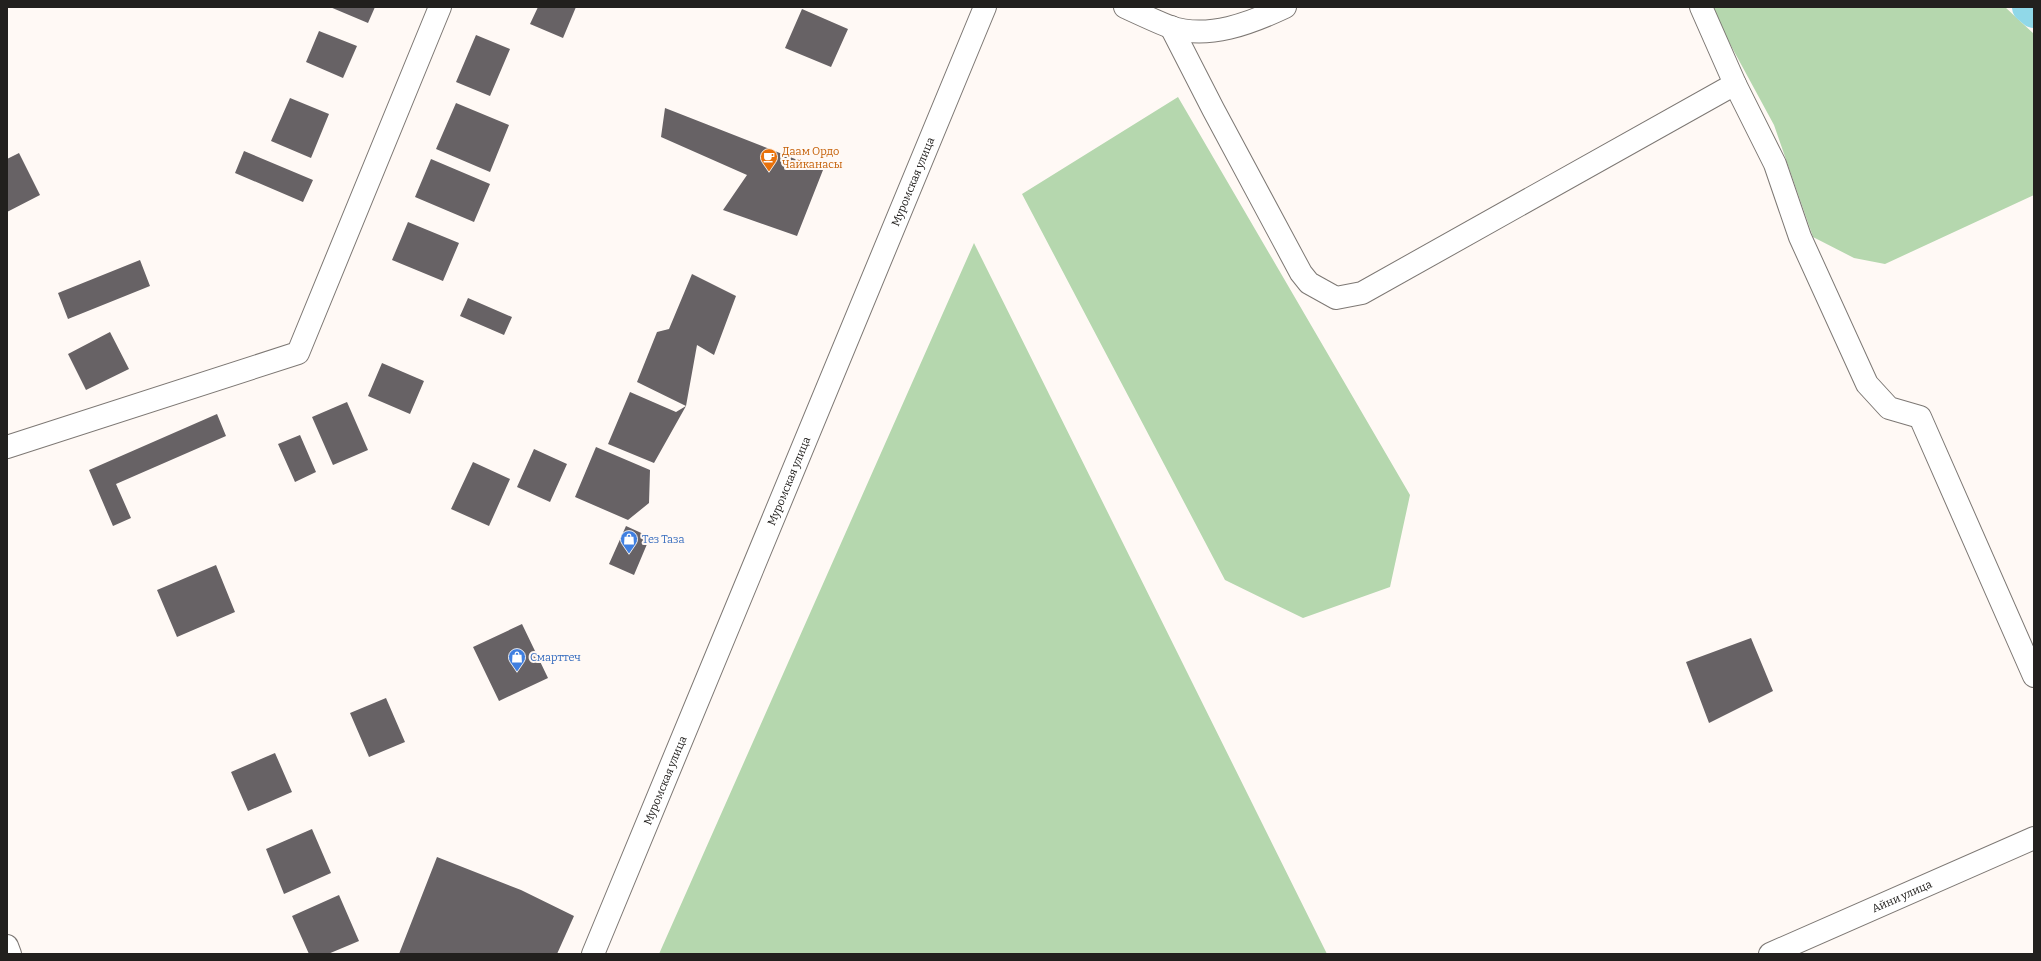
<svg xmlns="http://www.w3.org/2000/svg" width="2041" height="961" font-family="Bitter,serif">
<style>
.green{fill:#b5d7ae}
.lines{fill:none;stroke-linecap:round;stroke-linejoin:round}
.canal{stroke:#90d8e8;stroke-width:32}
.building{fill:#676265}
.minor-casing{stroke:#7d7874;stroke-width:24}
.secondary-casing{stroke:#7d7874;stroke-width:24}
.minor{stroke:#fff;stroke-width:22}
.secondary{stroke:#fff;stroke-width:22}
.labels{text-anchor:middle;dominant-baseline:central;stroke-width:4;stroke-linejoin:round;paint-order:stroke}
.food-label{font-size:11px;fill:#c56008;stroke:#fff9f5;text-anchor:start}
.street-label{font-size:11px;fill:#22201e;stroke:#fff9f5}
.shop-label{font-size:11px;fill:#366cbe;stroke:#fff9f5;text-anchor:start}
</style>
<rect width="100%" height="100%" fill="#fff9f5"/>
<!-- green -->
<path class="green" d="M1710 7H2005L2034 34V195L1885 264 1854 258 1813 237 1774 125Z
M1178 97 1410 495 1390 587 1303 618 1225 580 1022 194Z
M974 243 1327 954H659Z"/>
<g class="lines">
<!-- canal -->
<path class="canal" d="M2028 7 2034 12"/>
</g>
<!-- building -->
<path class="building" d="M330 7H375L368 23Z
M538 7H576L563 38 530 24Z
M802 9 848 29 831 67 785 48Z
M319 31 357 46 343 78 306 62Z
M476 35 510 49 490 96 456 82Z
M290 98 329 114 311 158 271 141Z
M456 103 509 125 490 172 436 149Z
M665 108 823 170 797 236 723 210 747 175 661 137Z
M244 151 313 180 303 202 235 173Z
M19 153 40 195 7 212V159Z
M431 159 490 184 474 222 415 197Z
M408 222 459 243 443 281 392 260Z
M140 260 150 286 68 319 58 293Z
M692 274 736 296 714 355 697 345 686 406 637 382 657 332 669 329Z
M468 298 512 317 504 335 460 316Z
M110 332 129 369 86 390 68 354Z
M382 363 424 381 410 414 368 396Z
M630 392 676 412 686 406 654 463 608 444Z
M347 402 368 450 333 465 312 417Z
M217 414 226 436 116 484 131 518 113 526 89 470Z
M300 435 316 472 295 482 278 444Z
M596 447 650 470 649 503 628 520 575 497Z
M534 449 567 464 550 502 517 487Z
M473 462 510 479 489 526 451 509Z
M626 526 650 537 634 575 609 564Z
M216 565 235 612 177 637 157 590Z
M522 624 548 678 499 701 473 647Z
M1751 638 1773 691 1709 723 1686 662Z
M386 698 405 742 369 757 350 713Z
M275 753 292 792 248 811 231 772Z
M312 829 331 873 284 894 266 849Z
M437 857 521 890 574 916 557 954H399Z
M339 895 359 941 328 954H309L292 916Z"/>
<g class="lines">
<!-- minor casing -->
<g class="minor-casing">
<g id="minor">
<path d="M1125 7C1140 14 1155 21 1170 27 1208 40 1251 23 1285 7"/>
<path d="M1701 7 1735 84 1775 164 1800 237 1867 384 1889 408 1920 417 2034 676"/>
<path d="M1171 27 1213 109 1301 273 1309 283 1336 298 1362 293 1735 84"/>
<path d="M7 447 298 353 440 7"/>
<path id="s1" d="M1770 954 2034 838"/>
</g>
</g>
<!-- secondary casing -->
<g class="secondary-casing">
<g id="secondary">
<path d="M7 946 10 954"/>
<path id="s2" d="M593 954 985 7"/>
</g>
</g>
<!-- minor -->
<use href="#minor" class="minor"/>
<!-- secondary -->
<use href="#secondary" class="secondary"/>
</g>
<!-- icons -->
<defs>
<g id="cafe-pin" transform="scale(0.9)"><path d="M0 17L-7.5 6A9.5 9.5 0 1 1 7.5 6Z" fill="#e8710a" stroke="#fff9f5"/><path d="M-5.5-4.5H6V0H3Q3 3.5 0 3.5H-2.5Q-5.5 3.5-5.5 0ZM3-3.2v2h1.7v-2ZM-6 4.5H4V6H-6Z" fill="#fff"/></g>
<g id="shop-pin" transform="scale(0.9)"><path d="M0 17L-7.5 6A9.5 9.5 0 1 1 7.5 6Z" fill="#3f7fe0" stroke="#fff9f5"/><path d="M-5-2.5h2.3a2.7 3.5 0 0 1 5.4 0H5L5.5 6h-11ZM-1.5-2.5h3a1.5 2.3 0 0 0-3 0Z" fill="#fff"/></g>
</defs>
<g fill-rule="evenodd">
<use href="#cafe-pin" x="769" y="157"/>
<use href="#shop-pin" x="629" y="539"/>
<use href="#shop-pin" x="517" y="657"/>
</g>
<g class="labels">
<!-- food labels -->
<g class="food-label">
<text x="782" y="151">Даам Ордо<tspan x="782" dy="13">Чайканасы</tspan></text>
</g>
<!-- street labels -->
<g class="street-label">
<text stroke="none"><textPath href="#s2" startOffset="836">Муромская улица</textPath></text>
<text stroke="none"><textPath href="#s2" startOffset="512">Муромская улица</textPath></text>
<text stroke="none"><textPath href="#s2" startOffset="188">Муромская улица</textPath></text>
<text stroke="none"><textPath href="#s1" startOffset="144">Айни улица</textPath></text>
</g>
<!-- shop labels -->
<g class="shop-label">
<text x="642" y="539">Тез Таза</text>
<text x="530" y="657">Смарттеч</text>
</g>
</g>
<!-- border -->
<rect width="2041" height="961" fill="none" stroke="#22201e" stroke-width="16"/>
</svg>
